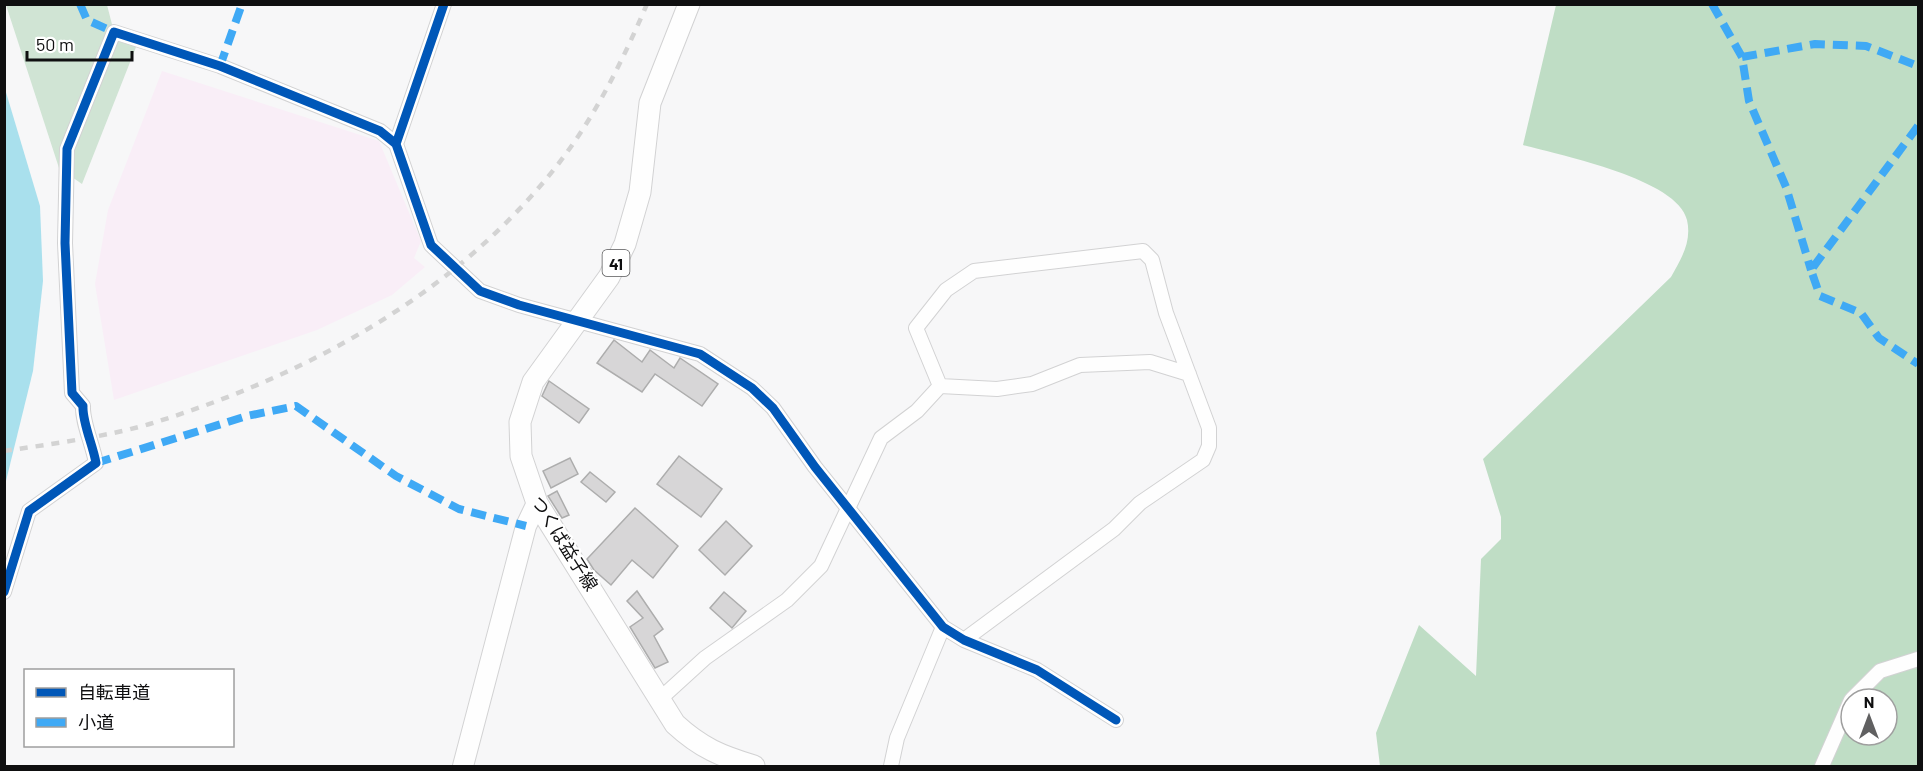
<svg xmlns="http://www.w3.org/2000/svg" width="1923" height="771" font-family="Barlow,'Noto Sans JP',sans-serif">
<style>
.industrial{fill:#f9eef7}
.green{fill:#d0e4d4}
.forest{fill:#bfddc5;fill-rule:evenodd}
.water{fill:#a9e0ed}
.building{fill:#d7d6d7;stroke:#adadad;stroke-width:1.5}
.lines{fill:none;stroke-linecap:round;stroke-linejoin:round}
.street-casing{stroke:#d2d2d3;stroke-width:16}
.secondary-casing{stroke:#d2d2d3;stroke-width:22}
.primary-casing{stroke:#d2d2d3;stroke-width:23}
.street{stroke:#fefefe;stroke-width:14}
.secondary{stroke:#fefefe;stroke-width:20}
.primary{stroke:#fefefe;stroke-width:21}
.rail{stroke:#d3d3d3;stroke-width:4.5;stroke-dasharray:8 8;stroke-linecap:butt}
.quiet{stroke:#3fa9f5;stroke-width:8;stroke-dasharray:15 8;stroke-linecap:butt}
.cycleway-casing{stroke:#fff;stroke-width:13}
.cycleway{stroke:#0057b8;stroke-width:9}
.labels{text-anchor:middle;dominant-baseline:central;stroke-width:4.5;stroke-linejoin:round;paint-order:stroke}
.shield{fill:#fff;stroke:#575758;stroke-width:1.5}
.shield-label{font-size:16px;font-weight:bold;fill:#0f0f10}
.street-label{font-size:18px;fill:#0f0f10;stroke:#fff}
</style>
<rect width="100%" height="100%" fill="#f7f7f8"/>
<!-- industrial -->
<path class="industrial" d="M162 71 379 141 421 241 414 258 425 267 392 295 317 330 114 400 95 284 108 210Z"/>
<!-- green -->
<path class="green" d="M6 5H107L114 32 138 42 82 184 59 168Z"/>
<!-- forest -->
<path class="forest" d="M1556 5H1918V766H1380L1376 733 1419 625 1476 676 1481 559 1501 539V517L1483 459 1671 277C1681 259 1692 242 1687 220 1678 179 1560 155 1523 145ZM1851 699H1887V735H1851Z"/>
<!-- water -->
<path class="water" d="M5 89 40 206 43 281 33 371 5 485Z"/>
<!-- building -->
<path class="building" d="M614 340 642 362 650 350 674 368 680 358 718 384 702 406 655 374 642 392 597 363Z
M549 381 589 409 579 423 542 396Z
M679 456 722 489 701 517 657 484Z
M570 458 578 474 551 488 543 471Z
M590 472 615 492 606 502 581 482Z
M557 491 569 515 562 518 548 496Z
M635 508 678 546 653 578 632 560 611 585 594 570 587 559Z
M726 521 752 546 725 575 699 550Z
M637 591 663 629 654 636 668 662 655 668 630 627 643 618 627 601Z
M724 592 746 611 732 628 710 608Z"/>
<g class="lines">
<!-- street casing -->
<g class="street-casing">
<path id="street" d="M444 4 396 144 431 245 480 291 519 305 700 354 752 388 773 408 815 467 943 627 964 640 1037 670 1116 720
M940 386 916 328 946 290 974 271 1143 251 1152 260 1166 313 1209 428V446L1203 460 1140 503 1114 529 964 640
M4 592 29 511 96 463C93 445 82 422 83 406L72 393 65 243 67 149 114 32 220 66 380 131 396 144
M660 699 705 658 787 600 821 566 881 438 917 411 940 386 997 389 1032 384 1080 365 1150 362 1189 374
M1852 699 1880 671 1918 659
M891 766 897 738 943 627
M1822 766 1851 700"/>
</g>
<!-- secondary casing -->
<g class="secondary-casing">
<path id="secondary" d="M463 766 526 526 537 503"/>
</g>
<!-- primary casing -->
<g class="primary-casing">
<path id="primary" d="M689 4 650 103 640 192 625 244 609 277 533 382 520 422 521 456 537 503 675 724C701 748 721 756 754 766"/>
</g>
<!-- street -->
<use href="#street" class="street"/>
<!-- secondary -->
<use href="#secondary" class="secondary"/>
<!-- primary -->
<use href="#primary" class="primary"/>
<!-- rail -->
<path class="rail" d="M4 451C51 444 112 436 156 422 310 374 459 292 559 163 596 115 623 60 647 4"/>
<!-- quiet -->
<path class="quiet" d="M80 4 87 20 114 32
M1712 4 1742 57 1749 101 1786 187 1811 270
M1742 57 1815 44 1866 46 1918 66
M220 66 242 4
M1918 126 1811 270 1820 296 1861 313 1879 338 1918 364
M96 463 247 416 296 406 396 476 459 509 526 526"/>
<!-- cycleway casing -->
<g class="cycleway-casing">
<path id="cycleway" d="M444 4 396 144 431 245 480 291 519 305 700 354 752 388 773 408 815 467 943 627 964 640 1037 670 1116 720
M4 592 29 511 96 463C93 445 82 422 83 406L72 393 65 243 67 149 114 32 220 66 380 131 396 144"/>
</g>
<!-- cycleway -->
<use href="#cycleway" class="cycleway"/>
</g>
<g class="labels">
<!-- shield labels -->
<rect class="shield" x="602.5" y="250" width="27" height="26" rx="4.5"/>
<g class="shield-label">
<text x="616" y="263">41</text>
</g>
<!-- street labels -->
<g class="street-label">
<text transform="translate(565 543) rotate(58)">つくば益子線</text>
</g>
</g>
<!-- border -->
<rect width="1923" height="771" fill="none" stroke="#0f0f10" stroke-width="12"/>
<!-- legend -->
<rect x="24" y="669" width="210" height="78" fill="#ffffff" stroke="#9f9f9f" stroke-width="1.5"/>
<rect x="36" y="688" width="30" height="9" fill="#0057b8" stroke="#9f9f9f" stroke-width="1.5"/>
<text x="78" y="699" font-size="18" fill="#0f0f10">自転車道</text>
<rect x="36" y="718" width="30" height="9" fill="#3fa9f5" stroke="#9f9f9f" stroke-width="1.5"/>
<text x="78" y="729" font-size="18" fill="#0f0f10">小道</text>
<!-- north arrow -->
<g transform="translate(1869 717)"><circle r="28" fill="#ffffff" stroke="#9f9f9f" stroke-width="1.5"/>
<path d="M0-4.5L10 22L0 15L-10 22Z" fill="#606061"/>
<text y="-9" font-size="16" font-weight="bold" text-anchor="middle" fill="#0f0f10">N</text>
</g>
<!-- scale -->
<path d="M27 51v9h105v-9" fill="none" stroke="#0f0f10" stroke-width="3"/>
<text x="36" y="51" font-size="18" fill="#0f0f10" stroke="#ffffff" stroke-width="4.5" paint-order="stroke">50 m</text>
</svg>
